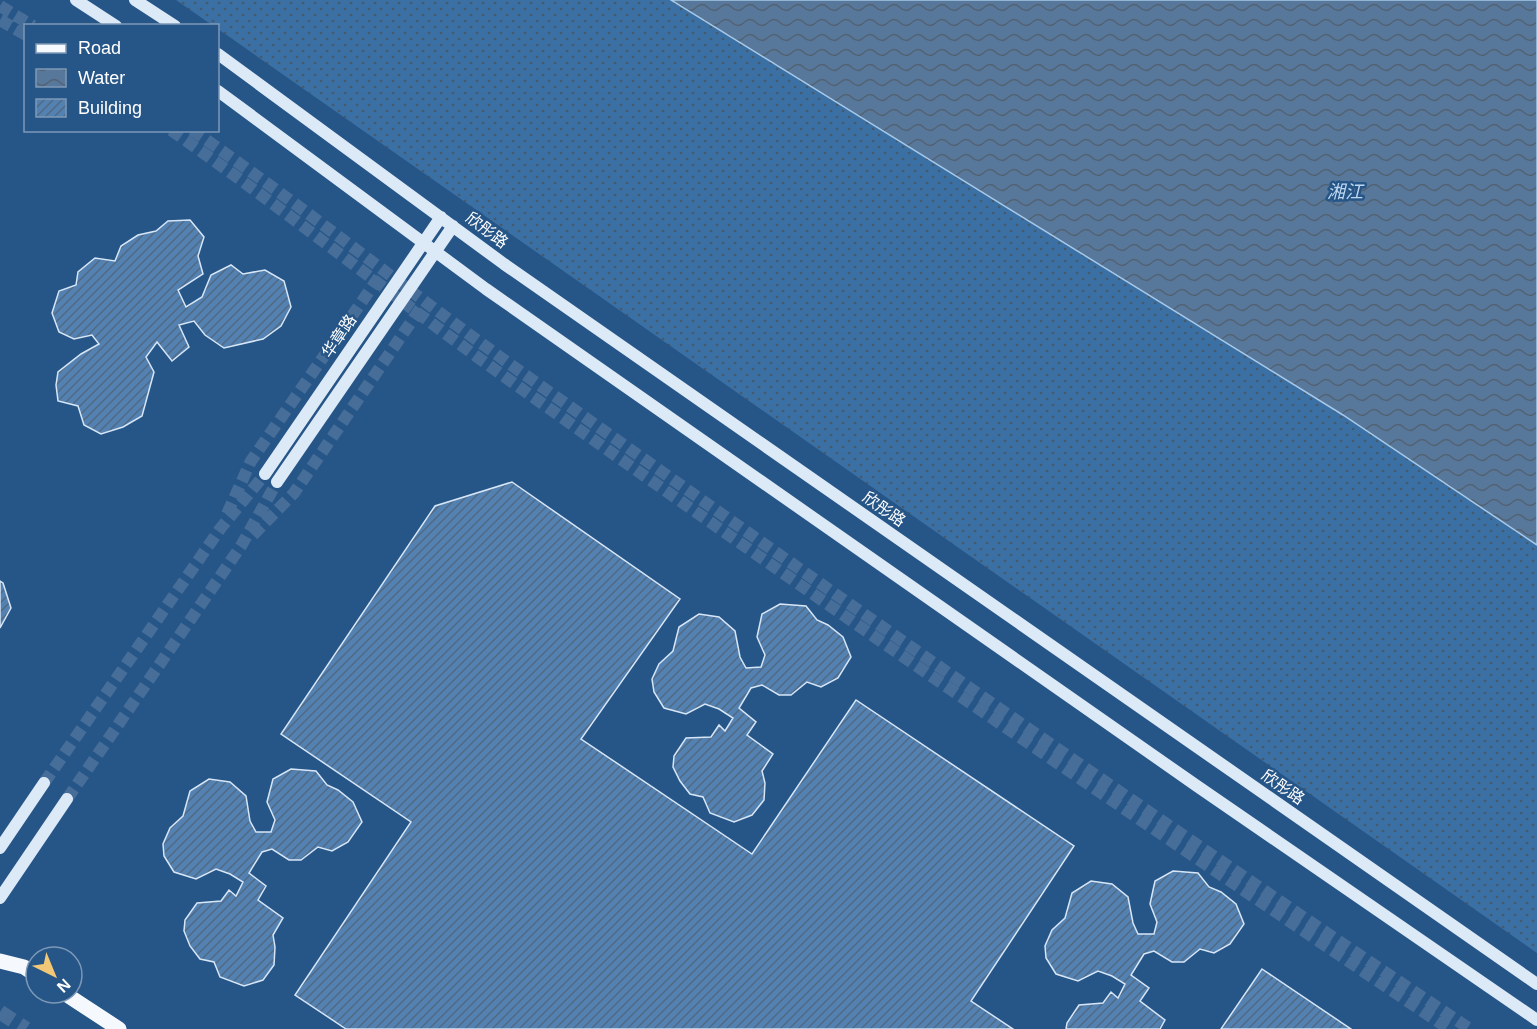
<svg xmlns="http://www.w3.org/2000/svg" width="1537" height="1029" font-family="Helvetica,'Noto Sans SC',sans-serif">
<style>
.grass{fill:url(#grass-dots)}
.water{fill:url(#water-waves);stroke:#a7c9e9;stroke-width:1.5}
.building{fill:url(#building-hatch);stroke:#d6e6f7;stroke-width:1.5}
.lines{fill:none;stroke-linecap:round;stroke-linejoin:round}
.secondary-tunnel{stroke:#476e99;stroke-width:12;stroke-dasharray:12 6;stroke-linecap:butt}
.primary-tunnel{stroke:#476e99;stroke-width:15;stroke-dasharray:15 8;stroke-linecap:butt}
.secondary{stroke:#dce9f7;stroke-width:12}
.primary{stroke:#f5f9fe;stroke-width:15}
.labels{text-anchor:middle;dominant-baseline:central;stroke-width:5;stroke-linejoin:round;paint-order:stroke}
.street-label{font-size:16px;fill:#fff;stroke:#265587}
.water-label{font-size:18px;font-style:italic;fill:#bed7f0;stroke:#265587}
</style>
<defs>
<pattern id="grass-dots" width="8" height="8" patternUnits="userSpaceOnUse" patternTransform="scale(1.5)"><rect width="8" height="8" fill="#3b70a4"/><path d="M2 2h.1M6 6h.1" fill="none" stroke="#455a6f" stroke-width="1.8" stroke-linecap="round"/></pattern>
<pattern id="water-waves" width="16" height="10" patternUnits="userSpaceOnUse" patternTransform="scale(1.5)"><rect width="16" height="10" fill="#58789b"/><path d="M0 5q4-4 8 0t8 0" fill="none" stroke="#526274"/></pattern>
<pattern id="building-hatch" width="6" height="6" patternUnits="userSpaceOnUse" patternTransform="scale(1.5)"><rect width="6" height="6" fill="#5381b1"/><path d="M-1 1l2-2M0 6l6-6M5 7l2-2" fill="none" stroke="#506984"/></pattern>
</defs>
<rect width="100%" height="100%" fill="#265587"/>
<!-- grass -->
<path class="grass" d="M176 0H671L1343 415 1537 545V953L218 29V26L212 25Z"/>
<!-- water -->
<path class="water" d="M671 0H1537V545L1343 415Z"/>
<!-- building -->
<path class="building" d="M190 220 204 237 198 256 203 274 178 290 186 307 202 297 211 275 231 265 243 274 265 270 284 281 291 307 281 326 263 339 224 348 205 335 194 321 179 325 189 347 172 361 157 342 146 357 154 372 142 416 123 427 101 434 84 425 78 406 58 401 56 385 58 372 81 354 99 344 92 335 74 339 59 332 52 313 59 291 76 285 78 272 95 258 115 261 121 246 138 235 156 231 168 221Z
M512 482 680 599 581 739 752 854 856 700 1074 846 971 1001 1013 1029H346L295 995 411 822 281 734 435 506Z
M0 581 3 583 11 608 0 628Z
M780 604 806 606 817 620 828 625 843 637 851 657 838 678 821 687 807 682 791 695H779L762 685 751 688 739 708 756 722 747 735 773 754 762 771 765 783 764 800 752 815 734 822 710 813 703 797 690 794 680 781 673 767 674 756 686 738 711 737 719 725 725 731 733 718 719 709 705 704 686 714 664 708 654 692 652 679 659 664 673 651 679 627 699 614 719 617 735 631 740 657 746 668 761 667 765 655 757 637 762 614Z
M291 769 316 771 327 785 338 790 353 802 362 822 348 842 332 851 318 847 301 860H289L272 849 262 852 249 873 266 886 258 900 283 918 273 935 275 947 274 965 263 980 244 986 220 977 214 962 200 959 190 946 184 931 185 920 197 903 221 901 229 890 236 896 243 882 230 874 216 869 196 879 174 872 164 856 163 844 170 828 183 816 190 791 209 779 230 782 246 796 250 821 256 832H271L275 820 267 802 273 779Z
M1173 871 1198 873 1209 887 1221 892 1236 904 1244 924 1230 944 1214 953 1200 949 1184 962H1172L1154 951 1144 954 1131 975 1149 988 1140 1001 1165 1020 1160 1029H1066L1067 1023 1079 1005 1103 1003 1111 992 1118 998 1125 984 1112 976 1098 971 1078 981 1056 974 1046 958 1045 946 1052 930 1065 918 1072 893 1091 881 1112 884 1128 897 1133 923 1138 934H1154L1157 922 1150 904 1155 881Z
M1262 969 1351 1029H1221Z"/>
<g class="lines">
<!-- secondary-tunnel -->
<path class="secondary-tunnel" d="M0 6 33 26
M0 20 26 35
M171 130C287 211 397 300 512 382 821 602 1134 817 1449 1029
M192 130C304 207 410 293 521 372 835 595 1150 816 1470 1029
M227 514 251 461 379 277
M253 535 294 493 422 306
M44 783 220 529 265 474
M67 799 241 546 277 482"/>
<!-- primary-tunnel -->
<path class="primary-tunnel" d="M0 1012 26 1029"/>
<!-- secondary -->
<path class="secondary" d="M76 0 116 26
M135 0 175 26
M218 54 504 264 1537 984
M218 91 486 289 1197 786 1537 1020
M265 474 441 217
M277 482 453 226
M0 848 44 783
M0 898 67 799"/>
<!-- primary -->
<path class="primary" d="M0 961 24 967 36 975
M64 993 119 1029"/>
</g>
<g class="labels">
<!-- street labels -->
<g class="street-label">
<text transform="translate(487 230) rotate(37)">欣彤路</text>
<text transform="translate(339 336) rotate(-56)">华章路</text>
<text transform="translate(884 509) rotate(35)">欣彤路</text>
<text transform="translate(1283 787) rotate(35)">欣彤路</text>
</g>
<!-- water labels -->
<g class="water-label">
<text x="1345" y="192">湘江</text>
</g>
</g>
<!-- legend -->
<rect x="24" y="24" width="195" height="108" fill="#265587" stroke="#7d99b7" stroke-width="1.5"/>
<rect x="36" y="44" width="30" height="9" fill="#f5f9fe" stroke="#7d99b7" stroke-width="1.5"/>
<text x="78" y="54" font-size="18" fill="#ffffff">Road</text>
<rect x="36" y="69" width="30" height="18" fill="url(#water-waves)" stroke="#7d99b7" stroke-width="1.5"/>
<text x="78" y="84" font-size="18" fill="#ffffff">Water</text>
<rect x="36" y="99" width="30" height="18" fill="url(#building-hatch)" stroke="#7d99b7" stroke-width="1.5"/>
<text x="78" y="114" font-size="18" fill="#ffffff">Building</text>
<!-- north arrow -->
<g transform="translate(54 975) rotate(137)"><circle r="28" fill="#265587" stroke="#7d99b7" stroke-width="1.5"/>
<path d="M0-4.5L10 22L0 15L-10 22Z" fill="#f1c877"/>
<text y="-9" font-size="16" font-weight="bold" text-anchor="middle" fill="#ffffff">N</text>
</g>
</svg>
